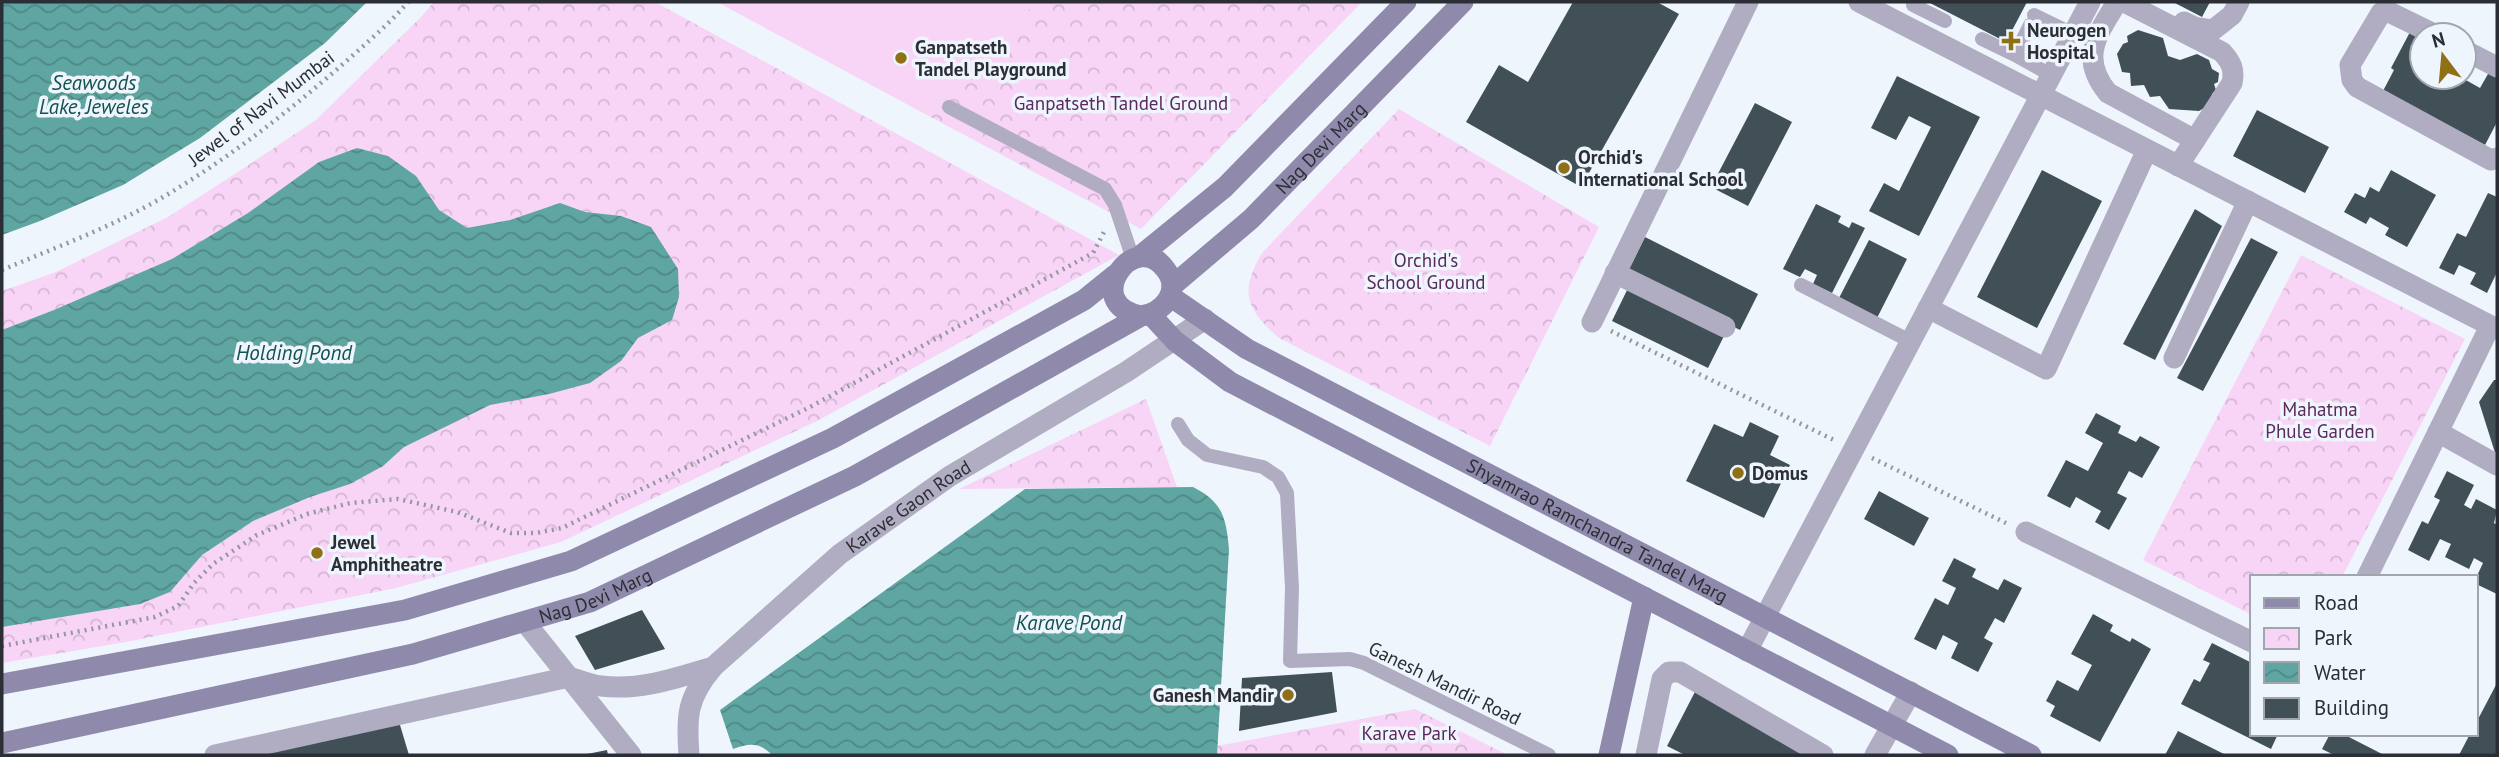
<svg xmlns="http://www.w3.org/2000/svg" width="2499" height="757" font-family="'PT Sans',sans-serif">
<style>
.park{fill:url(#park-crowns)}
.garden{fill:#f8d4f7}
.water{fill:url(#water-waves)}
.building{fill:#405056}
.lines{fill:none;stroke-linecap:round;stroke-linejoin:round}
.path{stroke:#93979e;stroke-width:4.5;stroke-dasharray:2 5;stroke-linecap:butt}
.lane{stroke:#b0adc3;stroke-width:14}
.street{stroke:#b0adc3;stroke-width:21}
.secondary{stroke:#8f8aab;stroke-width:21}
.poi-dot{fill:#8f7014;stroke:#eff5fd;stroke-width:2.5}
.labels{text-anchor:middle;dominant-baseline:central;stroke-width:7;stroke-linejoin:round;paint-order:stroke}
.poi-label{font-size:19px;font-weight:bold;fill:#2b2e34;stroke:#eff5fd;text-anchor:start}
.park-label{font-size:19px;fill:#5b295c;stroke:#eff5fd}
.street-label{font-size:19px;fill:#2b2e34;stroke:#eff5fd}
.water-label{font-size:21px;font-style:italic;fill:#13524f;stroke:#eff5fd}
</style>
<defs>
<pattern id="park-crowns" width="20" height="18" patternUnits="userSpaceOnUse" patternTransform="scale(1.75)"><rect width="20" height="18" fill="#f8d4f7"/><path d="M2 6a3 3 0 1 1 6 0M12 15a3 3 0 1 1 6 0" fill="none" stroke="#d5b6d4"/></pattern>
<pattern id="water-waves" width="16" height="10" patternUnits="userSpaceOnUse" patternTransform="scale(1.75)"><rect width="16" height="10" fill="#5fa6a2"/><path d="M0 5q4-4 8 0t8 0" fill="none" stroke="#4f8885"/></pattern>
</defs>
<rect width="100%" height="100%" fill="#eff5fd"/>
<!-- park -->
<path class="park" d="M434 2H655L1119 255 817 421 561 542 396 588 126 642 2 663V291L56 272 168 217 238 172 316 120 420 18Z
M1036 2H1362L1141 229 925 114Z
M1399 109 1599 227 1490 446 1279 338C1246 309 1239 292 1262 253Z
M2301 255 2465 339 2342 577H2252V615L2143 560Z
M1146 399 1177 487 959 489Z
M1415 709 1508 755H1217V746Z"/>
<!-- garden -->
<path class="garden" d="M717 2H1036L925 114Z"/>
<!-- water -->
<path class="water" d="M2 2H367L325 43 200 138 123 185 40 221 2 235Z
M357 148 388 156 416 176 439 210 467 228 510 220 560 203 585 212 621 216 651 227 678 269 679 297 672 320 638 338 621 361 590 383 549 394 490 405 404 447 383 466 350 484 310 497 253 521 202 555 170 592 140 604 2 627V330L54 310 172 259 248 213 319 162Z
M1193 487C1223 502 1226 518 1229 549L1217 755H772C760 742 749 743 733 749L720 710 1025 489Z"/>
<!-- building -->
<path class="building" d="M1573 2H1657L1679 14 1581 187 1466 122 1499 65 1528 82Z
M1928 2H2027L2006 42Z
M2173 2H2210L2202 17Z
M2138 30 2163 38 2168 56 2180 60 2197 54 2209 60 2212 69 2219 73 2218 82 2214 84 2216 90 2212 94 2213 103 2199 111 2169 109 2160 96 2150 97 2144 85 2131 86 2130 73 2122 72 2117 54 2123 44 2128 42 2127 36Z
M2410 32 2422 38V59L2420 63 2422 64V77H2464V69L2468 71 2464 79 2480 88 2492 67 2497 70V122L2485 145 2383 91 2394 70 2391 68Z
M1897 76 1980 117 1919 236 1869 211 1884 183 1899 191 1931 127 1909 116 1896 140 1871 128Z
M1755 103 1792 122 1748 206 1711 187Z
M2257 110 2329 147 2305 193 2233 156Z
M2042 170 2102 201 2037 328 1977 297Z
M2391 170 2436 195 2407 247 2385 235 2389 228 2370 217 2366 224 2344 212 2355 193 2365 198 2370 187 2379 192Z
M2488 193 2497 197V272L2487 293 2470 284 2476 273 2459 265 2454 275 2439 268 2457 233 2466 237Z
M1816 204 1841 216 1838 222 1849 228 1852 222 1865 228 1832 293 1813 284 1817 275 1805 269 1800 277 1783 269Z
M2195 209 2222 226 2155 360 2123 344Z
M1645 237 1758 294 1740 330 1627 273Z
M2251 238 2278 252 2203 391 2177 378Z
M1869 240 1907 259 1877 318 1839 298Z
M1630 284 1726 332 1708 368 1612 321Z
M2494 380H2497V459L2479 402Z
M2096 413 2121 426 2118 433 2136 442 2140 436 2160 447 2142 478 2129 471 2117 493 2127 498 2109 530 2095 522 2101 511 2076 497 2070 508 2047 496 2066 460 2088 471 2103 443 2085 433Z
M1750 422 1779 436 1770 455 1790 465 1764 518 1686 481 1714 424 1743 437Z
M2447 471 2474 485 2464 505 2471 509 2476 499 2497 510 2494 523 2497 525V594L2476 584V578L2483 563 2474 558 2469 569 2445 557 2451 544 2440 539 2429 561 2408 550 2422 521 2428 524 2440 500 2434 497Z
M1879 491 1929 518 1914 546 1864 519Z
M1954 558 1976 569 1972 577 1998 590 2004 579 2022 588 2004 623 1995 618 1984 638 1993 643 1978 672 1951 658 1958 643 1943 635 1936 650 1914 639 1935 598 1948 605 1956 588 1942 581Z
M642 610 665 649 595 670 575 636Z
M2093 614 2113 625 2110 631 2130 642 2132 638 2151 649 2100 742 2050 716 2055 706 2046 701 2057 680 2078 691 2092 665 2071 654Z
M2212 643 2252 663V734H2278L2271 749 2181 704 2194 679 2200 682 2210 663 2203 660Z
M1332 672 1337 712 1239 731 1242 678Z
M2497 683V755H2459L2470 734H2476V723Z
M1699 684 1808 755H1685L1667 746Z
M397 715 409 755H227Z
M2178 731 2226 755H2165Z
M2330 734H2343L2384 755H2334L2322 749Z
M607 750 608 755H587V754Z"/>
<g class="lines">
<!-- path -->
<path class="path" d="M2 270C54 248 109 228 158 200 227 160 291 110 351 57 371 39 391 22 408 2
M1611 331 1836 441
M1872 458 2006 523
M2 646 155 617 178 606 194 583 213 564 257 535 307 514 350 503 398 499 457 512 511 533H536L562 528 810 407 1093 253 1104 232"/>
<!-- lane -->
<path class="lane" d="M1913 5 1945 21
M2034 15 2073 34
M1982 39 2015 55 2030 25
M2015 55 2051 75
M949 107 1105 189 1115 205 1133 259
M1801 285 1910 341
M1178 424 1188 440 1207 455 1263 467 1278 477 1287 493 1292 588 1290 661 1350 659 1364 663 1549 755"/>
<!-- street -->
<g class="street">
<path d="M1859 2 2497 329"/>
<path d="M2117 2C2097 35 2079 58 2108 93L2195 140"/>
<path d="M2124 2 2222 52C2231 62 2235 69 2232 83L2178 166"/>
<path d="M2184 22 2194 27 2213 30 2232 15 2239 2"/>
<path d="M2436 35 2389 12 2381 13 2350 65 2352 80 2357 87 2491 160 2497 158"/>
<path d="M2464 50 2497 67"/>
<path d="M1615 273 1725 327"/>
<path d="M1928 308 2046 369 2147 150"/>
<path d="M1592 322 1748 2"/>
<path d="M2174 358 2248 201"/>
<path d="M2438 432 2497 465"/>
<path d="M2026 532 2252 642"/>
<path d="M2367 577 2490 326"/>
<path d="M525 622 631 755"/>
<path d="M1747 651 2090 2"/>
<path d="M215 755 569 677C579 680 590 685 601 686 639 691 677 678 713 667"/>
<path id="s1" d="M689 755C686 716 687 698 713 667L840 554 950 476 1126 372 1205 319"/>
<path d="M1646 755 1662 679 1669 672H1680L1823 755"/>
<path d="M1875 755 1911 692"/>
</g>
<!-- secondary -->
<g class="secondary">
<path d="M1139 257 1225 187 1406 2"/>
<path id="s2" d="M1172 286 1251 219 1463 2"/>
<path id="s3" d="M1170 296 1247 349 2031 755"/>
<path d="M1151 315 1175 341 1230 382 1948 755"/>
<path d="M2 684 405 610 571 561 833 438 1084 300 1115 275"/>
<path id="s4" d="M2 743 413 654 590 602 855 476 1141 316C1163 313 1182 291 1166 270 1135 226 1079 304 1141 316"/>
<path d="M1609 755 1644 597"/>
</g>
</g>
<!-- markers -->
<g class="poi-dot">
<path d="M2007.5 30.5h7v7h7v7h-7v7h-7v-7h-7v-7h7z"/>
<circle cx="901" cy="58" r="7"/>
<circle cx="1564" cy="168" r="7"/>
<circle cx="1738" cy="473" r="7"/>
<circle cx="317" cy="553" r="7"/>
<circle cx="1288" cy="695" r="7"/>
</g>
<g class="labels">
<!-- poi labels -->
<g class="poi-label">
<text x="2027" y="30">Neurogen<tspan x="2027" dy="22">Hospital</tspan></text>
<text x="915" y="47">Ganpatseth<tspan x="915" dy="22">Tandel Playground</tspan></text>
<text x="1578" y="157">Orchid's<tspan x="1578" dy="22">International School</tspan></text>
<text x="1752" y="473">Domus</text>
<text x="331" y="542">Jewel<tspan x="331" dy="22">Amphitheatre</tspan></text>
<text x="1274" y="695" text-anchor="end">Ganesh Mandir</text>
</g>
<!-- park labels -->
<g class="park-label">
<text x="1121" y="103">Ganpatseth Tandel Ground</text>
<text x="1426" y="260">Orchid's<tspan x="1426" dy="22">School Ground</tspan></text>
<text x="2320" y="409">Mahatma<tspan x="2320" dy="22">Phule Garden</tspan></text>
<text x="1409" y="733">Karave Park</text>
</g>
<!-- street labels -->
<g class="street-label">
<text transform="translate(261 108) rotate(-37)">Jewel of Navi Mumbai</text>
<text stroke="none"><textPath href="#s2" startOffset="203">Nag Devi Marg</textPath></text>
<text stroke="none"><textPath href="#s1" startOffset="348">Karave Gaon Road</textPath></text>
<text stroke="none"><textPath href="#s3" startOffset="488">Shyamrao Ramchandra Tandel Marg</textPath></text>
<text stroke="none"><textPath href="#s4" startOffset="612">Nag Devi Marg</textPath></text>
<text transform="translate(1445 683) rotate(26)">Ganesh Mandir Road</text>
</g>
<!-- water labels -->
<g class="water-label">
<text x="94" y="82">Seawoods<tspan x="94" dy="24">Lake, Jeweles</tspan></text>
<text x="294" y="352">Holding Pond</text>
<text x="1069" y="622">Karave Pond</text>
</g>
</g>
<!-- border -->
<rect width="2499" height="757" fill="none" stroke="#2b2e34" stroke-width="7"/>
<!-- legend -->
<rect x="2250" y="575" width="228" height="161" fill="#eff5fd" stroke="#a1a5ad" stroke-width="2"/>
<rect x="2264" y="598" width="35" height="10" fill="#8f8aab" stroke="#a1a5ad" stroke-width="2"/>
<text x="2314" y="610" font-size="21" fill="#2b2e34">Road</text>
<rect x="2264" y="628" width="35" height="21" fill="url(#park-crowns)" stroke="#a1a5ad" stroke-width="2"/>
<text x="2314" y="645" font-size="21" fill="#2b2e34">Park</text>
<rect x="2264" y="662" width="35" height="21" fill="url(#water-waves)" stroke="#a1a5ad" stroke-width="2"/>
<text x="2314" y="680" font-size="21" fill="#2b2e34">Water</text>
<rect x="2264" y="698" width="35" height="21" fill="#405056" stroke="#a1a5ad" stroke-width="2"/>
<text x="2314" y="715" font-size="21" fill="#2b2e34">Building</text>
<!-- north arrow -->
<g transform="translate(2443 56) rotate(344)"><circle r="33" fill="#eff5fd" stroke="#a1a5ad" stroke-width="2"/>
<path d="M0-5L12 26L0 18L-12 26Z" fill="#8f7014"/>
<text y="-10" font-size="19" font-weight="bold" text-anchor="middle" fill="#2b2e34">N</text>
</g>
</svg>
